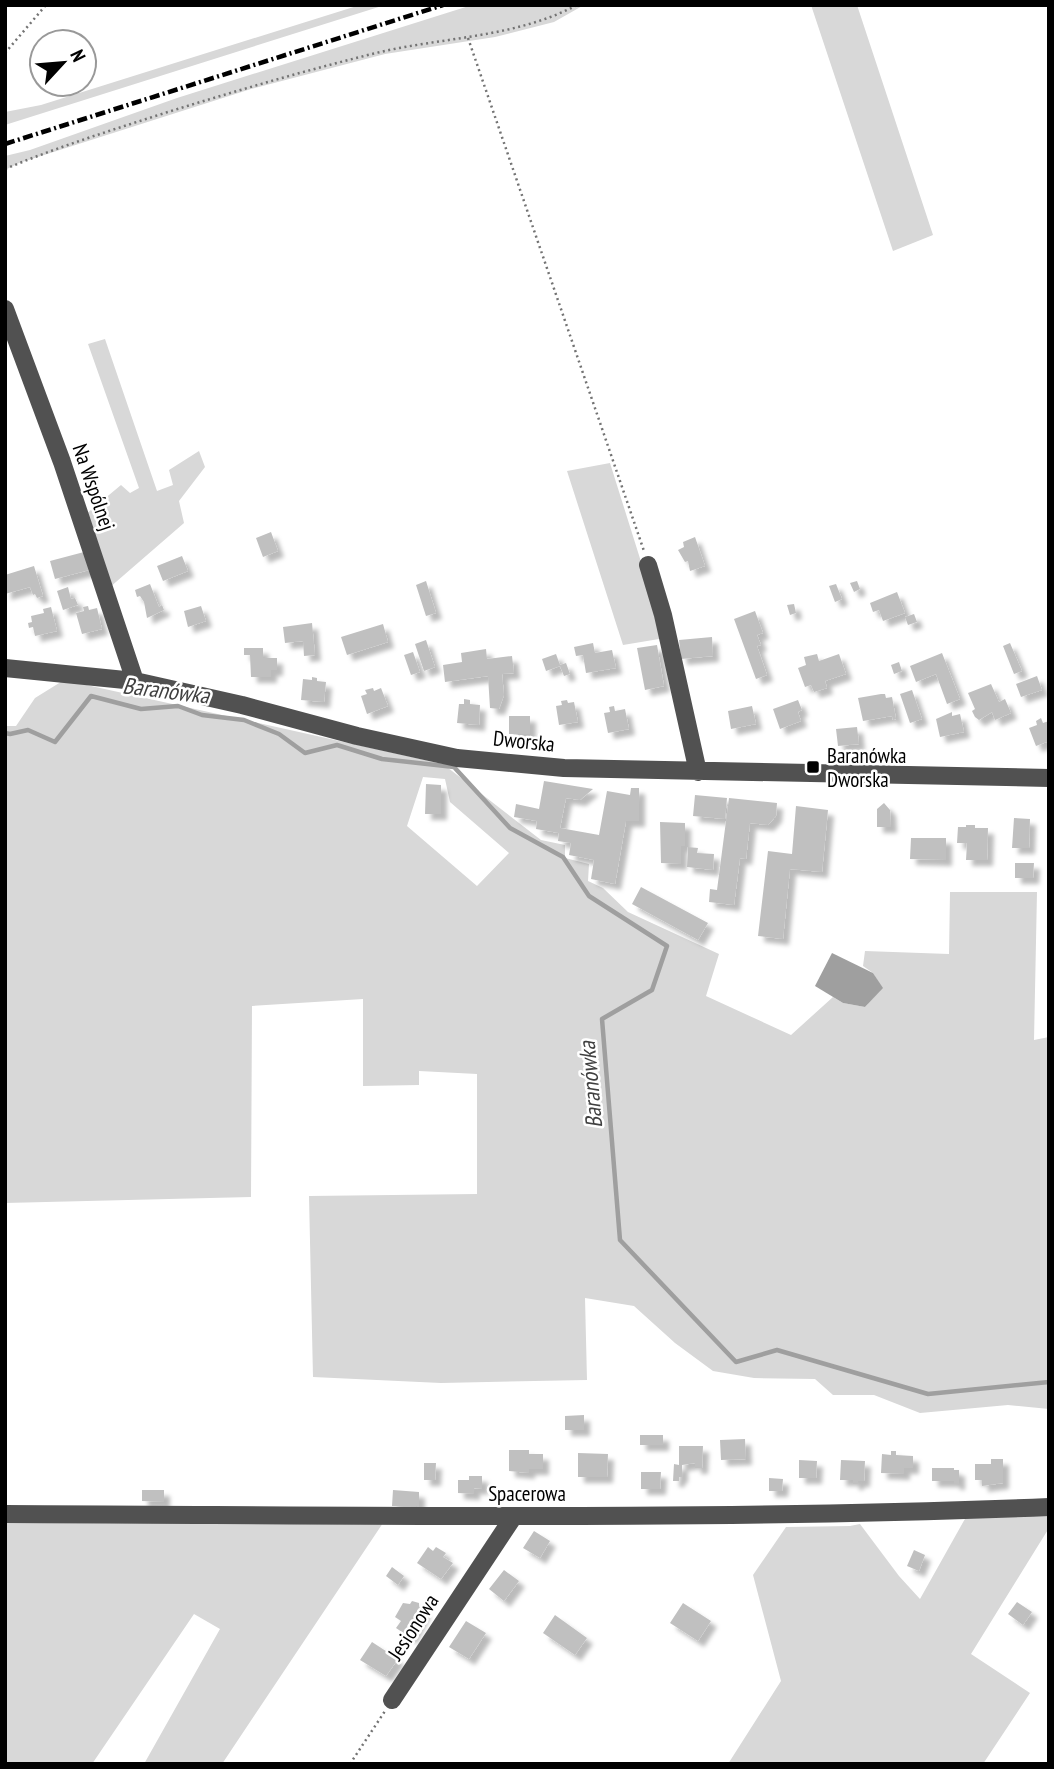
<svg xmlns="http://www.w3.org/2000/svg" width="1054" height="1769" font-family="'PT Sans Narrow',sans-serif">
<style>
.green{fill:#d8d8d8;fill-rule:evenodd}
.water{fill:#9f9f9f}
.lines{fill:none;stroke-linecap:round;stroke-linejoin:round}
.stream{stroke:#9f9f9f;stroke-width:4.5}
.building{fill:#c0c0c0;filter:url(#shadow)}
.path{stroke:#737373;stroke-width:2.5;stroke-dasharray:2 3.5;stroke-linecap:butt}
.minor{stroke:#515151;stroke-width:18}
.rail{stroke:#000;stroke-width:4.5;stroke-dasharray:10 3.5 2 3.5;stroke-linecap:butt}
.poi-dot{fill:#000;stroke:#fff;stroke-width:2.5}
.labels{text-anchor:middle;dominant-baseline:central;stroke-width:5;stroke-linejoin:round;paint-order:stroke}
.street-label{font-size:21px;fill:#000;stroke:#fff}
.poi-label{font-size:21px;fill:#000;stroke:#fff;text-anchor:start}
.water-label{font-size:23px;font-style:italic;fill:#404040;stroke:#fff}
</style>
<defs>
<filter id="shadow"><feDropShadow dx="6" dy="6" stdDeviation="2" flood-color="#0004"/></filter>
</defs>
<rect width="100%" height="100%" fill="#fff"/>
<!-- green -->
<path class="green" d="M360 5H385L5 125V112L41 105Z
M472 5H584L554 22 495 37 385 54 251 89 19 163 5 170V156L30 150 177 98Z
M811 5H857L933 235 893 251Z
M105 339 157 491 173 485 169 470 199 451 205 467 179 501 184 523 109 588 85 515 121 485 130 493 139 488 88 344Z
M610 463 665 638 623 645 567 471Z
M64 680 443 764 541 840 565 845V858L589 864 588 881 603 888 628 912 719 954 706 996 791 1035 833 997 843 1003 865 1007 882 988 873 973 863 966 865 951 949 954 950 892H1037L1034 1040 1049 1037V1409L1008 1405 920 1413 874 1395H833L815 1379 754 1378 713 1371 675 1343 634 1306 585 1298 587 1380 441 1383 313 1377 309 1196 477 1194V1074L419 1071V1085L363 1086V999L252 1006 251 1197 5 1203V726H16L35 698ZM423 777 445 779 450 802 509 853 477 886 407 826Z
M1049 1512V1528L971 1654 1030 1693 983 1764H728L781 1681 753 1575 786 1527 850 1526 860 1524 899 1576 920 1599 966 1517Z
M5 1520H385L222 1764H144L220 1629 194 1614 92 1764H5Z"/>
<!-- water -->
<path class="water" d="M832 953 873 973 883 988 865 1007 843 1003 815 986Z"/>
<g class="lines">
<!-- stream -->
<path class="stream" d="M5 733 10 734 28 730 55 742 91 696 141 709 178 706 202 715 244 720 279 734 305 753 337 745 382 759 454 767 510 828 563 857 589 896 667 946 652 990 602 1019 620 1240 736 1362 777 1350 928 1394 1049 1382"/>
</g>
<!-- building -->
<path class="building" d="M271 532 278 551 263 557 256 538Z
M695 537 705 566 690 571 688 561 685 562 678 550 684 547 683 542Z
M84 552 89 570 55 579 50 561Z
M182 556 188 571 163 581 157 566Z
M34 566 43 596 37 598 35 594 33 595 30 587 5 594V575Z
M426 581 436 613 426 616 416 585Z
M857 581 860 589 854 592 850 583Z
M150 584 159 607 162 605 164 610 147 618 144 602 140 596 137 597 135 590Z
M836 584 842 599 835 602 829 586Z
M68 587 71 599 75 598 78 605 63 610 57 591Z
M897 592 905 613 883 621 879 610 873 612 870 603Z
M794 604 796 613 790 615 787 605Z
M88 606 89 610 97 608 102 629 82 634 76 613 84 611 83 607Z
M201 606 206 621 188 627 184 611Z
M51 607 57 631 35 636 33 627 29 628 28 623 32 622 31 616 44 613 43 609Z
M755 611 763 633 757 635 761 645 757 646 767 675 756 679 734 619Z
M914 614 917 622 908 625 905 617Z
M312 623 315 655 304 656 303 641 285 643 283 627Z
M383 624 388 642 347 655 341 637Z
M712 637 713 656 681 659 679 640Z
M426 640 435 667 424 671 415 644Z
M593 643 595 653 612 650 616 668 586 673 583 655 576 656 574 647Z
M1010 643 1022 671 1014 674 1003 646Z
M657 645 664 686 645 690 637 648Z
M244 648H263V658H277V670H271V677H251L250 655H244Z
M486 649 487 659 512 656 514 673 502 674 504 695 499 709 490 708 488 676 445 682 443 665 462 662 461 653Z
M413 652 420 672 411 675 404 655Z
M942 653 960 699 947 704 936 674 916 682 910 666Z
M556 654 560 665 566 663 570 674 564 676 560 666 546 671 542 659Z
M817 654 819 661 839 654 846 674 825 681 827 688 814 692 811 685 805 687 798 668 806 665 804 657Z
M899 662 902 671 894 674 891 665Z
M1037 676 1042 690 1021 697 1016 684Z
M312 677 317 678V681L326 682 324 702 301 700 303 679 312 680Z
M991 684 999 702 1005 699 1011 713 995 720 992 712 979 720 975 717 972 711 975 709 968 693Z
M373 688 374 691 381 688 388 706 367 714 361 696 367 694 365 690Z
M912 690 922 719 910 723 900 694Z
M881 694H885L886 698 892 697 896 719 893 720 892 716 863 721 858 698Z
M464 699 470 700V704L480 705 479 725 457 723 459 704H464Z
M567 700 568 703 574 702 578 722 559 725 556 706 562 705 561 701Z
M798 700 802 710 798 712 801 721 780 729 773 709Z
M614 706 615 711 625 709 629 729 608 733 604 713 610 712 609 707Z
M752 706 756 724 731 729 728 711Z
M952 712V716L960 714 964 732 940 737 936 719Z
M509 716H530V734H509Z
M1041 718 1043 723 1049 721V741L1036 746 1029 728 1037 725 1036 721Z
M857 727 859 744 838 746 836 729Z
M544 781 593 789 580 800 566 798 560 828 599 835 607 791 630 795 631 788H639V821H626L615 884 591 879 594 860 569 855 571 843 558 841 559 833 536 829 537 821 514 817 516 804 539 809Z
M426 784 441 785V814H425Z
M695 795 727 798 725 819 693 816Z
M729 798 777 803 776 816 768 825 750 823 746 859 740 858 734 905 709 902 710 889 717 890Z
M884 803 890 810 891 827H877V809Z
M796 806 828 810 822 872 790 869 783 939 758 936 768 851 792 854Z
M1014 818 1030 819 1029 848H1012Z
M660 822 685 823V846H681V864L661 863Z
M966 825H975V828H988L987 860H966L967 843H957L958 827H966Z
M911 838H946V860L910 859Z
M688 847 698 848 697 853 714 854 713 870 687 867Z
M1015 863H1034L1033 878H1015Z
M641 887 708 923 698 940 632 904Z
M584 1415V1430H565V1416Z
M640 1435H663V1445H640Z
M745 1439 746 1459 721 1460 720 1440Z
M679 1446H703L702 1468H695V1463L682 1465V1477H679V1481H673L674 1464 679 1465Z
M509 1450H529V1454H543V1469H529V1473L509 1471Z
M891 1451H896V1455L913 1456V1468H904V1474L881 1473 882 1454 891 1455Z
M578 1453 608 1454 607 1477H578Z
M991 1459H1003V1483L982 1486V1480H975V1464H991Z
M799 1460 817 1461 816 1478H799Z
M841 1460 865 1461 864 1481H858V1484H853V1480H840Z
M424 1463H436L435 1480H424Z
M932 1468H954V1470H959V1484H954V1481H932Z
M641 1472H661L660 1489H641Z
M469 1476H482V1489L474 1488V1494L458 1493V1480H469Z
M769 1478 783 1479 782 1491H769Z
M142 1490H164V1502L142 1501Z
M393 1490 419 1492V1507L392 1506Z
M534 1531 550 1541 540 1558 523 1548Z
M428 1547 433 1551 436 1547 446 1553 443 1557 453 1563 441 1579 417 1563Z
M914 1550 925 1555 919 1571 907 1566Z
M392 1567 404 1576 398 1585 386 1576Z
M504 1570 519 1581 504 1601 489 1589Z
M412 1601 419 1603V1607L425 1611 411 1638 396 1628 401 1621 395 1617 403 1603 410 1604Z
M1017 1602 1032 1612 1023 1625 1008 1614Z
M683 1603 711 1621 698 1641 670 1623Z
M555 1615 587 1638 575 1655 543 1633Z
M466 1621 486 1633 469 1659 449 1647Z
M372 1642 398 1659 386 1676 360 1660Z"/>
<g class="lines">
<!-- path -->
<path class="path" d="M468 38 644 551
M5 53 46 5
M5 169C60 146 115 129 171 111 239 90 307 70 376 53 442 37 515 38 577 5
M350 1764 385 1711"/>
<!-- minor -->
<path class="minor" d="M5 309 62 462 135 681
M648 565 663 615 698 772
M5 668 135 681 242 705 357 736 457 758 564 768 1049 778
M5 1514C353 1515 701 1521 1049 1507
M392 1700 514 1516"/>
<!-- rail -->
<path class="rail" d="M5 144 443 5"/>
</g>
<!-- markers -->
<rect class="poi-dot" x="806" y="760" width="14" height="14" rx="3.5"/>
<g class="labels">
<!-- street labels -->
<g class="street-label">
<text transform="translate(94 487) rotate(71)">Na Wspólnej</text>
<text transform="translate(524 741) rotate(6)">Dworska</text>
<text x="527" y="1493">Spacerowa</text>
<text transform="translate(413 1627) rotate(-57)">Jesionowa</text>
</g>
<!-- poi labels -->
<g class="poi-label">
<text x="827" y="755">Baranówka<tspan x="827" dy="24">Dworska</tspan></text>
</g>
<!-- water labels -->
<g class="water-label">
<text transform="translate(166 690) rotate(7)">Baranówka</text>
<text transform="translate(590 1085) rotate(-95)">Baranówka</text>
</g>
</g>
<!-- border -->
<rect width="1054" height="1769" fill="none" stroke="#000000" stroke-width="14"/>
<!-- north arrow -->
<g transform="translate(63 63) rotate(64)"><circle r="33" fill="#ffffff" stroke="#999999" stroke-width="2"/>
<path d="M0-5L12 26L0 18L-12 26Z" fill="#000000"/>
<text y="-10" font-size="19" font-weight="bold" text-anchor="middle" fill="#000000">N</text>
</g>
</svg>
